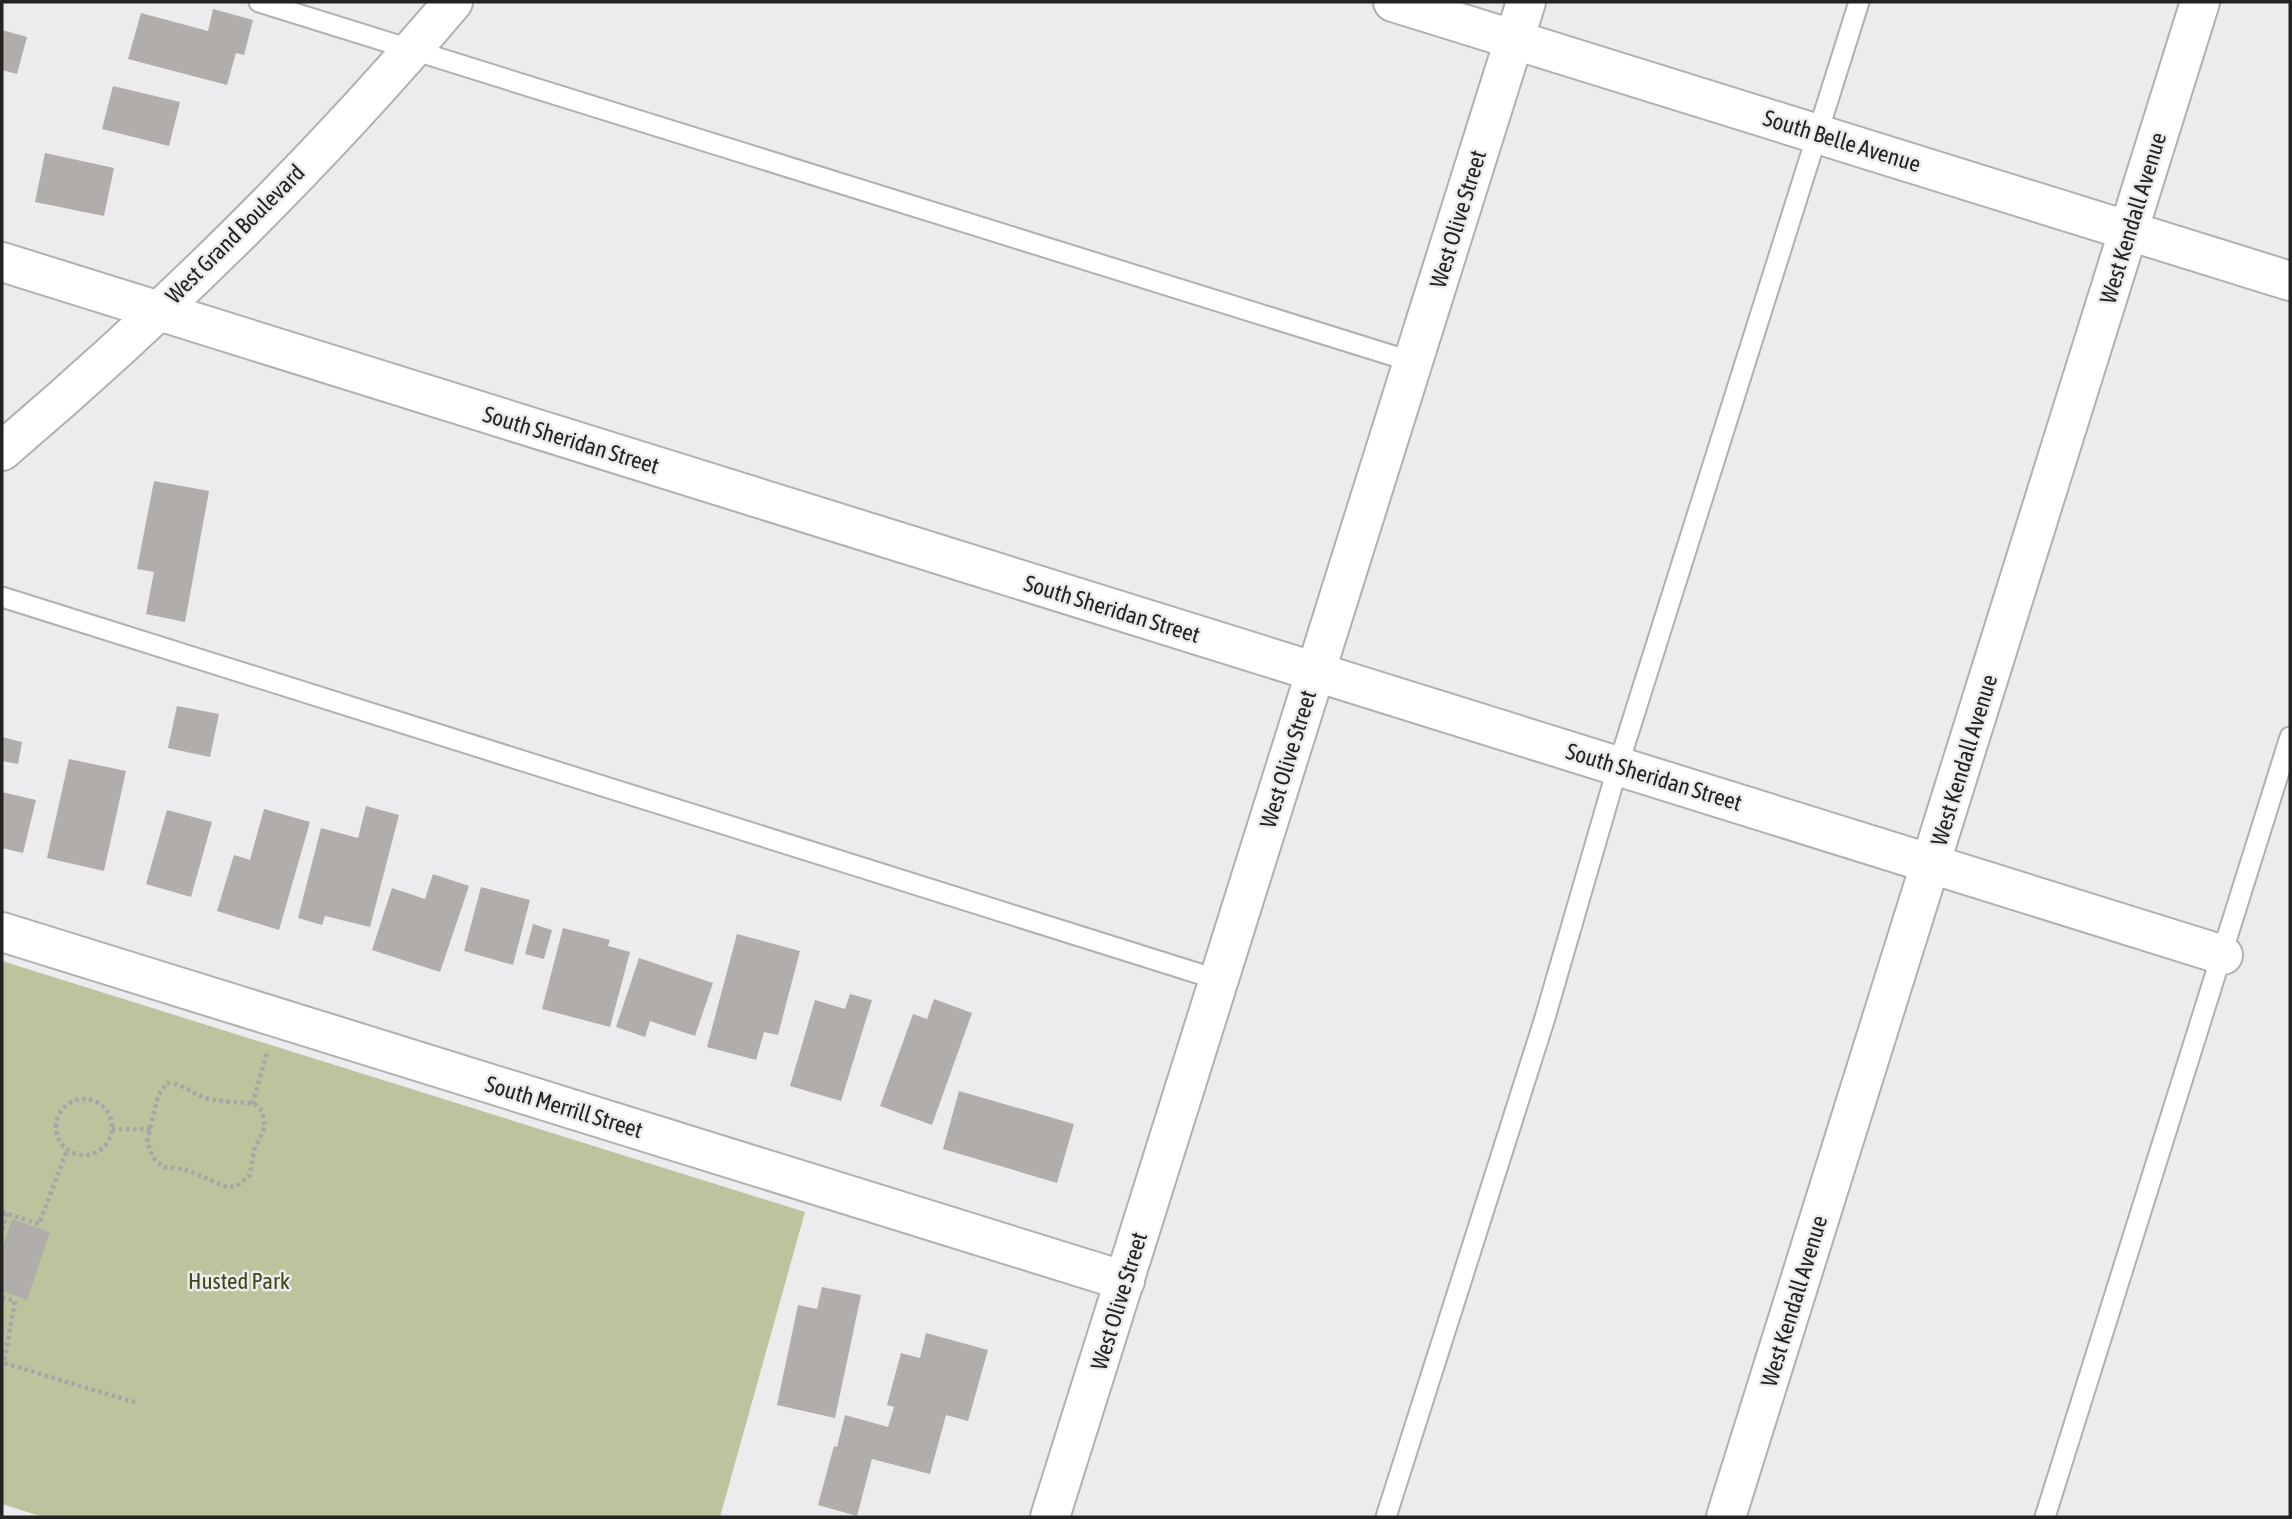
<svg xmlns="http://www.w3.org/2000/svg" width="2292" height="1519" font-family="'Asap Condensed',sans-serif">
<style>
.green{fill:#bbc49d}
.building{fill:#b0adab}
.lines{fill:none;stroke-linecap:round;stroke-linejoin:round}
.lane-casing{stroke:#b0b0b3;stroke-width:23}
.street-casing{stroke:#b0b0b3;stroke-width:42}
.secondary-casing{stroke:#b0b0b3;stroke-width:42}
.primary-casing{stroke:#b0b0b3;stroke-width:42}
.path{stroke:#a6a6a9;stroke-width:4.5;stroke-dasharray:3.5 3.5;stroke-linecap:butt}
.lane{stroke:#fff;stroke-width:19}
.street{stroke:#fff;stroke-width:38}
.secondary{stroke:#fff;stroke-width:38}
.primary{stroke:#fff;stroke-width:38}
.labels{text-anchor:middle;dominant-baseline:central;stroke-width:5;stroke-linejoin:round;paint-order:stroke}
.street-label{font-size:23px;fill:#232324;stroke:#ececef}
.park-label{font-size:23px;fill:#3f4716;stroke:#ececef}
</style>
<rect width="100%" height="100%" fill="#ececef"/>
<!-- green -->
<path class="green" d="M2 961 805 1212 720 1517H43L2 1504Z"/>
<!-- building -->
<path class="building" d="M213 9 253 20 244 55 236 53 227 85 128 59 141 13 208 31Z
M2 30 27 37 17 74 2 70Z
M113 86 180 102 169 146 102 129Z
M45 153 114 168 104 216 35 202Z
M154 481 209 491 185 622 146 614 154 572 137 569Z
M177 706 219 714 210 757 168 748Z
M2 737 22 742 18 764 2 761Z
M69 759 126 771 104 871 47 858Z
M2 792 36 800 23 853 2 848Z
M366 806 399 815 370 927 325 916 322 925 298 918 321 828 358 838Z
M264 809 310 822 279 930 217 911 234 855 250 860Z
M167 810 212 822 191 897 146 884Z
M433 874 469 886 440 972 372 950 392 888 425 899Z
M481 887 530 900 513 965 464 951Z
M533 924 552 930 544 959 525 954Z
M563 928 610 940 608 946 630 952 610 1027 542 1009Z
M737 934 800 951 778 1035 764 1032 756 1060 707 1047Z
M639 958 713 983 695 1036 650 1021 645 1037 616 1027Z
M850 994 872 1000 841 1101 790 1086 815 1000 845 1009Z
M934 999 972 1013 932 1125 880 1106 913 1014 927 1019Z
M959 1091 1074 1124 1057 1183 943 1149Z
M12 1219 50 1232 27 1300 2 1291V1250Z
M822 1287 861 1295 835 1418 777 1405 798 1305 817 1309Z
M926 1333 988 1350 968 1421 946 1415 930 1474 872 1459 857 1516 818 1505 834 1446 837 1447 845 1415 888 1427 894 1407 887 1405 901 1353 920 1358Z"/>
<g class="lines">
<!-- lane casing -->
<g class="lane-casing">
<path id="lane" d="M259 2 1413 362
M2 597 1219 980
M1386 1517 1544 1021 1618 766 1859 2
M2045 1517 2290 737"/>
</g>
<!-- street casing -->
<g class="street-casing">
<path id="street" d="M1393 2 2290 281
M2 262 2223 955
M2 932 1125 1281
M1726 1517 2200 2"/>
</g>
<!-- secondary casing -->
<g class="secondary-casing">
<path id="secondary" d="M1050 1517 1526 2"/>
</g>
<!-- primary casing -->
<g class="primary-casing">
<path id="primary" d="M2 451C163 314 316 164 453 2"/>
</g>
<!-- path -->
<path class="path" d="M167 1083C184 1083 193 1095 209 1099 224 1102 240 1102 255 1104L262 1111 265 1127 254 1150 250 1175 237 1186 227 1187 184 1169 164 1167 153 1158 147 1142 158 1096Z
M56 1127a28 28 0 1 1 56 0a28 28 0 1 1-56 0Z
M252 1104 267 1054
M112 1129H151
M2 1212 39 1224 67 1150
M2 1230 7 1213
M2 1297 15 1301 4 1363 137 1403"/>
<!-- lane -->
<use href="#lane" class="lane"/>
<!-- street -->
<use href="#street" class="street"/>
<!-- secondary -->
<use href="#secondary" class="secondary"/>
<!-- primary -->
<use href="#primary" class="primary"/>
</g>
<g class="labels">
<!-- street labels -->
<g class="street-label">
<text transform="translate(1842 141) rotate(17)">South Belle Avenue</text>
<text transform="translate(2133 218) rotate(-73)">West Kendall Avenue</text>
<text transform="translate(1458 219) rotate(-73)">West Olive Street</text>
<text transform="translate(235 234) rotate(-45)">West Grand Boulevard</text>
<text transform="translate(571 440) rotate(17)">South Sheridan Street</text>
<text transform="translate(1112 609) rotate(17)">South Sheridan Street</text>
<text transform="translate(1288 759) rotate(-73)">West Olive Street</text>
<text transform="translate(1964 760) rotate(-73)">West Kendall Avenue</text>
<text transform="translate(1654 777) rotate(17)">South Sheridan Street</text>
<text transform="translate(564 1107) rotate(17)">South Merrill Street</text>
<text transform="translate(1119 1301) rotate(-73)">West Olive Street</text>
<text transform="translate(1794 1301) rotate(-73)">West Kendall Avenue</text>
</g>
<!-- park labels -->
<g class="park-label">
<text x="239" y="1281">Husted Park</text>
</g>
</g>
<!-- border -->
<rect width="2292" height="1519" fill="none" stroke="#232324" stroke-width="7"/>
</svg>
